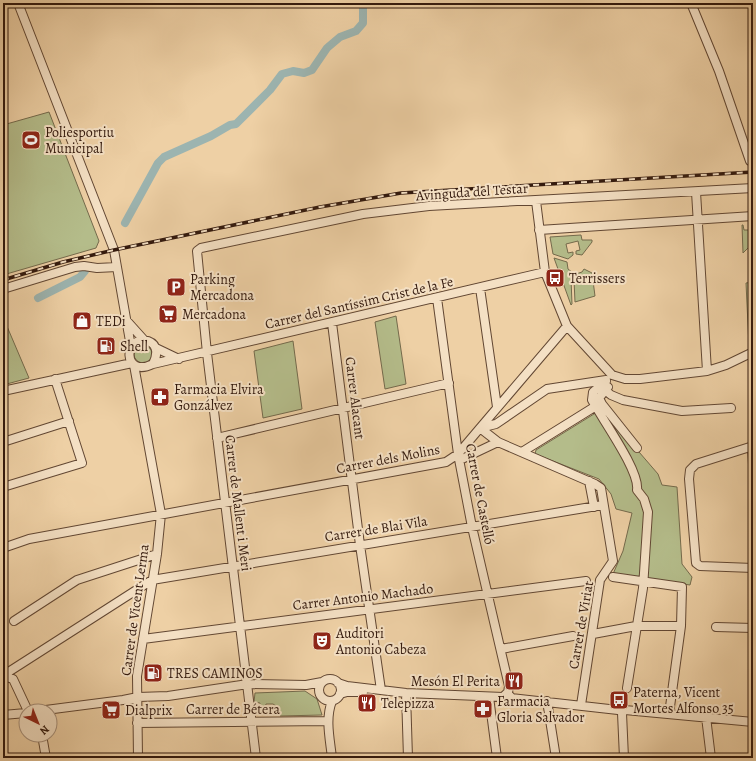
<svg xmlns="http://www.w3.org/2000/svg" width="756" height="761" font-family="Alegreya,serif">
<style>
.green{fill:#b4bc8a;stroke:#746a4c}
.lines{fill:none;stroke-linecap:round;stroke-linejoin:round}
.canal{stroke:#9cb4b0;stroke-width:8}
.minor-casing{stroke:#624733;stroke-width:10}
.minor{stroke:#f4e0c4;stroke-width:8}
.rail-casing{stroke:#33190d;stroke-width:3.5}
.rail{stroke:#f4e0c4;stroke-width:2;stroke-dasharray:6;stroke-linecap:butt}
.labels{text-anchor:middle;dominant-baseline:central;stroke-width:4;stroke-linejoin:round;paint-order:stroke}
.poi-label{font-size:14px;fill:#33190d;stroke:#f4e0c4;text-anchor:start}
.street-label{font-size:14px;fill:#33190d;stroke:#f4e0c4}
</style>
<rect width="100%" height="100%" fill="#eed0a5"/>
<filter id="stains"><feTurbulence type="fractalNoise" baseFrequency=".005" numOctaves="4"/><feColorMatrix values="0 0 0 0 .2 0 0 0 0 .09 0 0 0 0 .02 0 0 0 .5 -.17"/></filter>
<radialGradient id="worn" r=".72"><stop offset=".6" stop-color="#630" stop-opacity="0"/><stop offset="1" stop-color="#630" stop-opacity=".3"/></radialGradient>
<!-- green -->
<path class="green" d="M49 112 99 241 96 248 3 275V125Z
M742 225H743L744 230H753V247L748 248 743 253Z
M581 235 582 240H592V242L582 255 576 254V251L580 250 578 241 566 244 568 253 573 252V255L568 259 553 254 550 237Z
M554 258 567 262 568 269 573 273 571 279 572 304 571 305Z
M584 269 592 273 595 296 575 302 574 280 576 274 582 272Z
M753 282V343L749 346 746 283Z
M396 316 406 384 385 389 375 322Z
M3 317 29 378 3 385Z
M293 341 302 409 263 418 254 351Z
M134 354a9 9 0 1 1 18 0a9 9 0 1 1-18 0Z
M602 409 658 474 662 485 677 487 682 564 692 577 690 585 613 574 623 551 632 513 616 509 611 494 599 479 535 454 536 450Z
M305 691 317 699 322 715 280 716 279 708 273 704H266L265 708 259 709 260 703 254 702 255 693Z"/>
<g class="lines">
<!-- canal -->
<path class="canal" d="M125 223 158 163 164 157 211 136 230 125 236 124 270 90 282 74 293 71 304 73 312 70 327 48 340 37 356 31 363 23V3
M38 298 80 277 85 271"/>
<!-- minor casing -->
<g class="minor-casing">
<path id="minor" d="M18 3 114 250 131 347
M691 3 719 71 750 161 753 159
M696 192 707 371
M536 201 545 272 567 326 612 375 625 379H640L707 371 726 365 753 352
M539 230 753 216
M480 288 497 407
M3 289 75 267 84 266 97 268 117 267
M437 298 458 454 472 527 509 686 508 693
M126 320 144 340
M332 323 360 545 381 690
M567 326 480 428 498 442 595 484 601 488 613 561 600 580 581 705
M156 348 179 359
M153 364C157 356 159 345 148 341 123 334 122 379 153 364L545 272
M134 365 161 514 157 554 137 676 138 758
M606 381 593 392 592 400C602 419 640 471 637 490L644 499 648 512 643 588 627 688
M608 387 599 398 602 404 637 448
M605 390 611 395 623 400 682 411 731 408
M3 391 132 363
M217 438 449 383
M3 442 69 421
M752 446 753 464
M753 446 696 464 690 470 689 479 696 563 700 566 753 568
M522 452 596 406
M460 460 498 442
M589 481 594 507
M3 487 82 463 55 379
M3 548 29 539 446 462 458 454 480 428 496 424 547 389 606 380
M613 577 682 587 681 626 669 714
M14 621 77 580 157 554
M716 627 753 628
M593 634 636 626H681
M143 639 586 581
M501 649 573 636
M3 676 13 679 28 711
M3 678 10 671 152 580 603 505
M319 690a11 11 0 1 1 22 0a11 11 0 1 1-22 0Z
M338 683 347 686 406 693 503 697 507 693 511 697
M406 693 408 758
M340 694 347 692H363
M489 697 497 758
M507 700 511 698 618 710
M332 701C325 719 330 739 332 758
M547 701 556 758
M625 710 753 722
M38 711 123 700 138 697 168 696 248 684 306 685 322 682
M622 713 624 758
M3 715 26 713
M706 717 711 758
M137 723 328 721
M42 735 46 758
M256 758 207 353 197 251 201 248 363 214 429 206 753 188"/>
</g>
<!-- minor -->
<use href="#minor" class="minor"/>
<!-- rail casing -->
<g class="rail-casing">
<path id="rail" d="M3 280 63 262 114 250 320 207 401 193 753 172"/>
</g>
<!-- rail -->
<use href="#rail" class="rail"/>
</g>
<!-- icons -->
<defs>
<g id="stadium-square" transform="scale(1)"><rect x="-9" y="-9" width="18" height="18" rx="4" fill="#8f2418" stroke="#f4e0c4"/><path d="M0-5a6.5 5 0 1 0 0 10a6.5 5 0 1 0 0-10ZM-3.5-1.8h7v3.6h-7Z" fill="#fff"/></g>
<g id="bus-square" transform="scale(1)"><rect x="-9" y="-9" width="18" height="18" rx="4" fill="#8f2418" stroke="#f4e0c4"/><path d="M-5-6H5V4H4V6H2V4H-2V6H-4V4H-5ZM-3.5-4V0h7V-4ZM-3.5 1.2v1.5H-2V1.2ZM2 1.2v1.5H3.5V1.2Z" fill="#fff"/></g>
<g id="parking-square" transform="scale(1)"><rect x="-9" y="-9" width="18" height="18" rx="4" fill="#8f2418" stroke="#f4e0c4"/><path d="M-3.5-5.5H1a3.5 3.5 0 0 1 0 7H-1V5.5H-3.5ZM-1-3.4V-.6H.8a1.4 1.4 0 0 0 0-2.8Z" fill="#fff"/></g>
<g id="supermarket-square" transform="scale(1)"><rect x="-9" y="-9" width="18" height="18" rx="4" fill="#8f2418" stroke="#f4e0c4"/><path d="M-6-5.5h2.5l.6 2H6L4.5 2H-2.5L-4.4-4H-6ZM-1.5 3.2a1.3 1.3 0 1 0 .1 0ZM3 3.2a1.3 1.3 0 1 0 .1 0Z" fill="#fff"/></g>
<g id="shop-square" transform="scale(1)"><rect x="-9" y="-9" width="18" height="18" rx="4" fill="#8f2418" stroke="#f4e0c4"/><path d="M-5-2.5h2.3a2.7 3.5 0 0 1 5.4 0H5L5.5 6h-11ZM-1.5-2.5h3a1.5 2.3 0 0 0-3 0Z" fill="#fff"/></g>
<g id="fuel-square" transform="scale(1)"><rect x="-9" y="-9" width="18" height="18" rx="4" fill="#8f2418" stroke="#f4e0c4"/><path d="M-5.5-6h7V0h2V4h1.3V-2.5L3-4.5l.8-.8L6-3V5H2.5V1h-1V6h-7ZM-4.2-4.7v3.2H.2V-4.7Z" fill="#fff"/></g>
<g id="pharmacy-square" transform="scale(1)"><rect x="-9" y="-9" width="18" height="18" rx="4" fill="#8f2418" stroke="#f4e0c4"/><path d="M-2-6h4v4h4v4h-4v4h-4v-4h-4v-4h4Z" fill="#fff"/></g>
<g id="theatre-square" transform="scale(1)"><rect x="-9" y="-9" width="18" height="18" rx="4" fill="#8f2418" stroke="#f4e0c4"/><path d="M-5-5.5Q0-4 5-5.5V0Q5 5 0 6Q-5 5-5 0ZM-3.3-2.5H-1v1.5H-3.3ZM1-2.5H3.3v1.5H1ZM-2.8 1Q0 5.5 2.8 1Z" fill="#fff"/></g>
<g id="restaurant-square" transform="scale(1)"><rect x="-9" y="-9" width="18" height="18" rx="4" fill="#8f2418" stroke="#f4e0c4"/><path d="M-5-6h1v4h1v-4h1v4h1v-4h1v5L-1.5 .5V6h-2V.5L-5-1ZM5-6V6H3V1.5H1.5Q1.5-4 5-6Z" fill="#fff"/></g>
</defs>
<g fill-rule="evenodd">
<use href="#stadium-square" x="31" y="140"/>
<use href="#bus-square" x="555" y="278"/>
<use href="#parking-square" x="176" y="287"/>
<use href="#supermarket-square" x="168" y="314"/>
<use href="#shop-square" x="82" y="321"/>
<use href="#fuel-square" x="106" y="346"/>
<use href="#pharmacy-square" x="160" y="397"/>
<use href="#theatre-square" x="322" y="641"/>
<use href="#fuel-square" x="153" y="673"/>
<use href="#restaurant-square" x="514" y="681"/>
<use href="#bus-square" x="619" y="700"/>
<use href="#restaurant-square" x="367" y="703"/>
<use href="#pharmacy-square" x="483" y="709"/>
<use href="#supermarket-square" x="111" y="710"/>
</g>
<g class="labels">
<!-- poi labels -->
<g class="poi-label">
<text x="45" y="132">Poliesportiu<tspan x="45" dy="16">Municipal</tspan></text>
<text x="569" y="278">Terrissers</text>
<text x="190" y="279">Parking<tspan x="190" dy="16">Mercadona</tspan></text>
<text x="182" y="314">Mercadona</text>
<text x="96" y="321">TEDi</text>
<text x="120" y="346">Shell</text>
<text x="174" y="389">Farmacia Elvira<tspan x="174" dy="16">Gonzálvez</tspan></text>
<text x="336" y="633">Auditori<tspan x="336" dy="16">Antonio Cabeza</tspan></text>
<text x="167" y="673">TRES CAMINOS</text>
<text x="500" y="681" text-anchor="end">Mesón El Perita</text>
<text x="633" y="692">Paterna, Vicent<tspan x="633" dy="16">Mortes Alfonso 35</tspan></text>
<text x="497" y="701">Farmacia<tspan x="497" dy="16">Gloria Salvador</tspan></text>
<text x="381" y="703">Telepizza</text>
<text x="125" y="710">Dialprix</text>
</g>
<!-- street labels -->
<g class="street-label">
<text transform="translate(472 192) rotate(-4)">Avinguda del Testar</text>
<text transform="translate(359 303) rotate(-13)">Carrer del Santíssim Crist de la Fe</text>
<text transform="translate(355 398) rotate(83)">Carrer Alacant</text>
<text transform="translate(388 459) rotate(-11)">Carrer dels Molins</text>
<text transform="translate(480 494) rotate(79)">Carrer de Castelló</text>
<text transform="translate(238 503) rotate(83)">Carrer de Mallent i Meri</text>
<text transform="translate(376 529) rotate(-9)">Carrer de Blai Vila</text>
<text transform="translate(363 597) rotate(-7)">Carrer Antonio Machado</text>
<text transform="translate(135 610) rotate(-82)">Carrer de Vicent Lerma</text>
<text transform="translate(581 625) rotate(-80)">Carrer de Viriat</text>
<text x="233" y="709">Carrer de Bétera</text>
</g>
</g>
<!-- margin -->
<rect width="756" height="761" fill="none" stroke="#eed0a5" stroke-width="16"/>
<rect x="4" y="4" width="748" height="753" fill="none" stroke="#33190d" stroke-width="2"/>
<rect x="8" y="8" width="740" height="745" fill="none" stroke="#33190d"/>
<!-- north arrow -->
<g transform="translate(38 723) rotate(137)"><circle r="19" fill="#f4e0c4" stroke="#a7907b"/>
<path d="M0-3L7 15L0 10L-7 15Z" fill="#8f2418"/>
<text y="-6" font-size="11" font-weight="bold" text-anchor="middle" fill="#33190d">N</text>
</g>
<rect width="100%" height="100%" filter="url(#stains)"/>
<rect width="100%" height="100%" fill="url(#worn)"/>
</svg>
